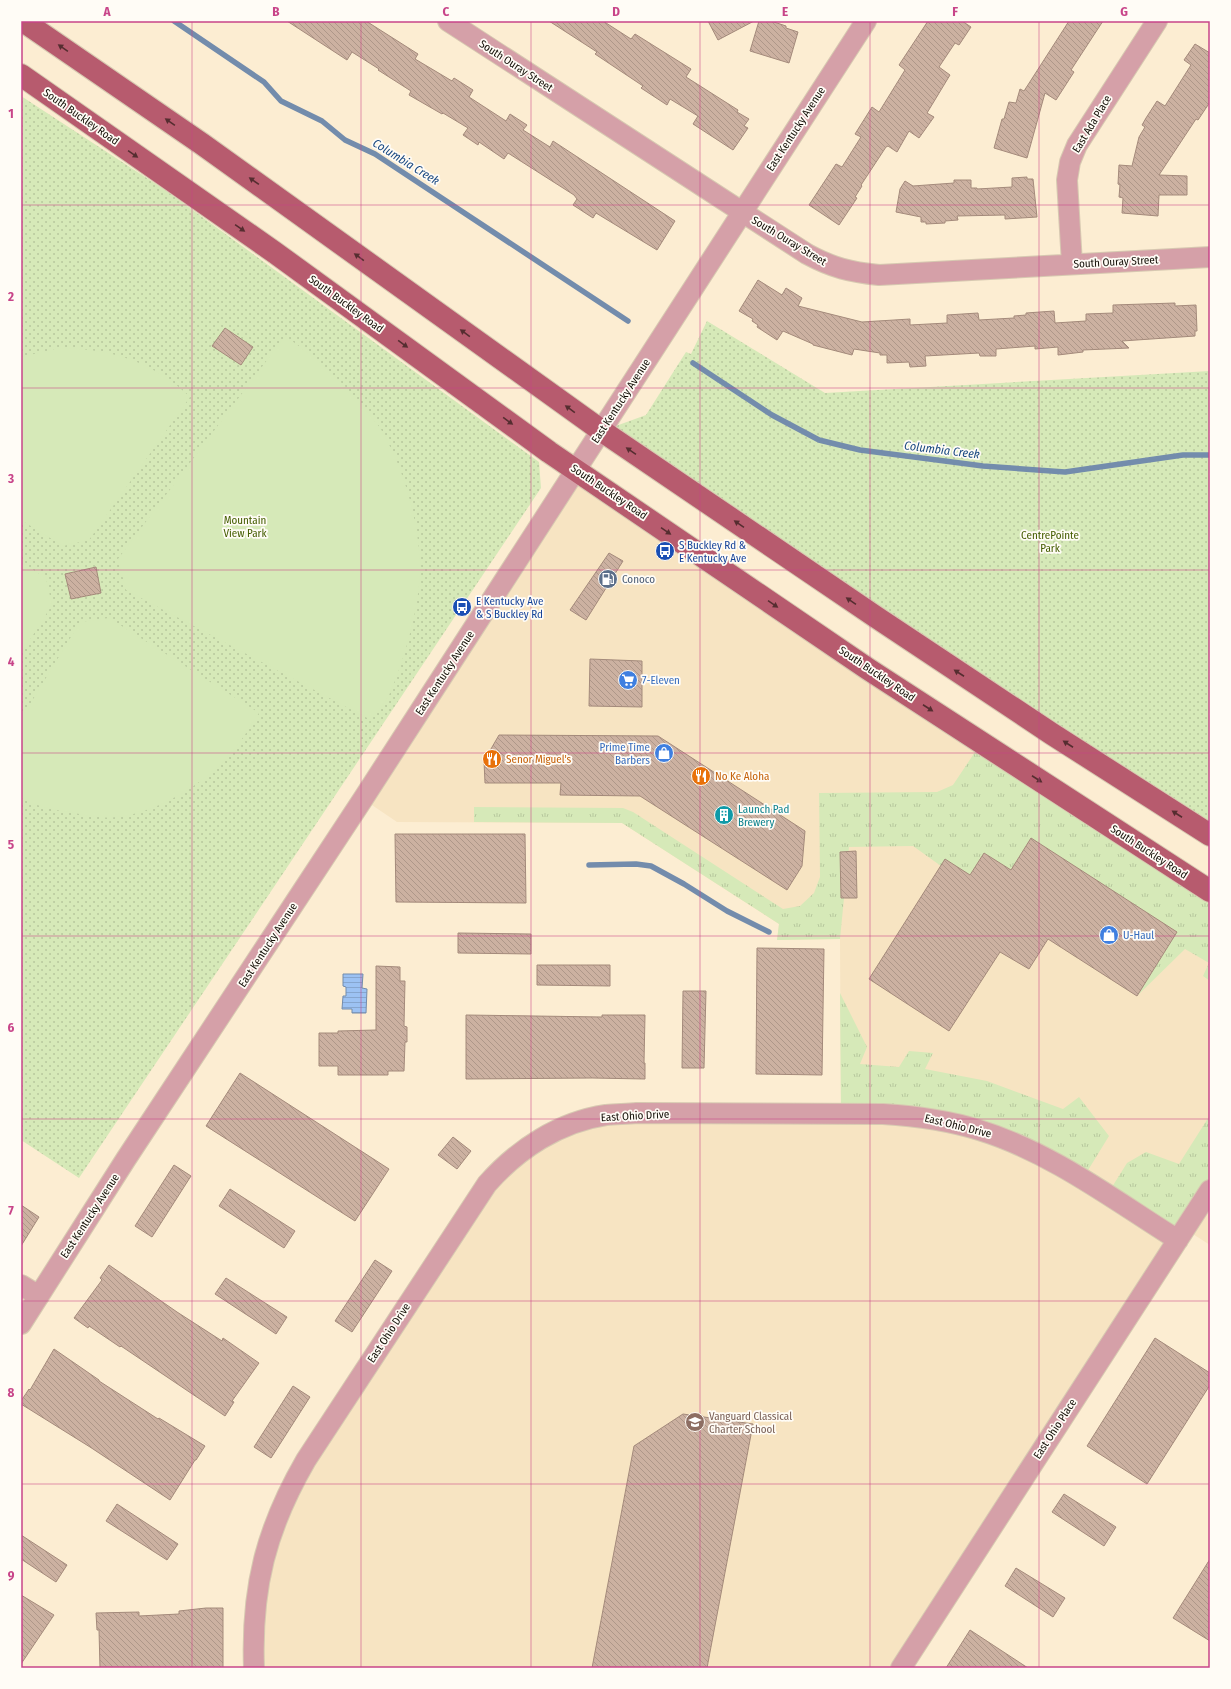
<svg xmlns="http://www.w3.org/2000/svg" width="1231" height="1689" font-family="'Fira Sans Condensed',sans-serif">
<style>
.built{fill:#f7e4c2}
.grass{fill:url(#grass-tufts)}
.park{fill:url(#park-dots)}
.pitch{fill:#d6e9b8}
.water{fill:url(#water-rules);stroke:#738cac}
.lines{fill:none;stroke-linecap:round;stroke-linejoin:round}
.stream{stroke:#738cac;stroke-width:5.5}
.building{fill:url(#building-back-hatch);stroke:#a48a7b}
.minor-casing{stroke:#d7c9b1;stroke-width:22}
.major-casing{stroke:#d7c9b1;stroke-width:24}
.minor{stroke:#d5a0a8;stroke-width:20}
.major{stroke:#b75b6e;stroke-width:22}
.oneway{fill:#552d30}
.grid{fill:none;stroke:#c84489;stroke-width:1;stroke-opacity:0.55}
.labels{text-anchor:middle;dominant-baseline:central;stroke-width:3.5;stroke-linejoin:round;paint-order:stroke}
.street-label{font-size:11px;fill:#130e06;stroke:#fffcf6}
.park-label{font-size:11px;fill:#445d01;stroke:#fffcf6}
.transit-label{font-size:11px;fill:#164399;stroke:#fffcf6;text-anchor:start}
.service-label{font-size:11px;fill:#4e5e75;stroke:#fffcf6;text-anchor:start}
.shop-label{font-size:11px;fill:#366cbe;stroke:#fffcf6;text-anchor:start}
.food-label{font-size:11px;fill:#c56008;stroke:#fffcf6;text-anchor:start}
.culture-label{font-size:11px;fill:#0d838f;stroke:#fffcf6;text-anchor:start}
.education-label{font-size:11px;fill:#785e54;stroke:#fffcf6;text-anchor:start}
.water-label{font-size:12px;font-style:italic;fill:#174781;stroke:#fffcf6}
.neatline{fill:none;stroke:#c84489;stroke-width:1.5}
.grid-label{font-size:13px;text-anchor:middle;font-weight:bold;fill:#c84489}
</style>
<defs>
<pattern id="grass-tufts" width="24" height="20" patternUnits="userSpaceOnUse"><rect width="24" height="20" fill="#d6e9b8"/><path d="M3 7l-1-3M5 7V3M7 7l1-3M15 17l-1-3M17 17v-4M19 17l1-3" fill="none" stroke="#b7c79d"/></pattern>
<pattern id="park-dots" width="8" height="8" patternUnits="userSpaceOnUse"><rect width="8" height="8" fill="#d6e9b8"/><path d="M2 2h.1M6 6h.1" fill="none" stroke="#b7c79d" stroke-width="1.8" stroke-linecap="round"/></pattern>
<pattern id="water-rules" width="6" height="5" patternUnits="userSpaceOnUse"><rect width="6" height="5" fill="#9cc2f3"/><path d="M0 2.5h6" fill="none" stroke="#86a6cf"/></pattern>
<pattern id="building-back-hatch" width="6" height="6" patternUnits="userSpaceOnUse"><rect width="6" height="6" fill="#ccb1a1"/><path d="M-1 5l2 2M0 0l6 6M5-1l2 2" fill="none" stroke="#ae9789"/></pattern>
</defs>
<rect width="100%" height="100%" fill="#fcedd2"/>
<!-- built -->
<path class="built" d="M576 470 1210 891V1245L1185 1229 901 1668H255L276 1519 487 1184 577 1122 841 1114 840 939 777 940 779 924 622 823 397 822 363 799Z"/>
<!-- grass -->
<path class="grass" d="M981 743 1210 891V981L1203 976 1209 963 1185 949 1137 996 1177 932 1031 838 1011 870 984 853 970 875 941 866 913 846 849 847 840 939 777 940 779 924 622 823 474 822V807L623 808 633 812 783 909 800 906 814 893 820 877 819 793 937 792 953 785Z
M840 993 867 1047 860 1064 899 1067 909 1051 933 1053 925 1069 987 1081 1063 1109 1079 1097 1109 1136 1082 1180 1015 1143 841 1114Z
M1210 1115V1190L1178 1240 1107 1195 1127 1163 1146 1152 1179 1164Z"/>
<!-- park -->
<path class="park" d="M21 96 165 190 539 462 541 488 79 1178 21 1140Z
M707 321 825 393 1210 371V835L602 431 646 415 686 352 691 354Z"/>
<!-- pitch -->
<path class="pitch" d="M285 336C316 358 344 382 367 412 372 418 378 424 382 431 404 470 417 516 420 561 422 598 405 659 390 693 386 702 378 711 371 720L126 590 118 559Z
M59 348C112 349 152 361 190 397L89 540 63 546 21 520V357Z
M21 562 46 578 52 605 21 654Z
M109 618 259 713C250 727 241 742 229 755 203 785 156 813 116 817 102 819 87 815 74 813 55 810 38 807 21 798V719L80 622Z"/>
<!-- water -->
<path class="water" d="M343 974H363L362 988 367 989 366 1013H352V1009H342L343 996H346V987L343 986Z"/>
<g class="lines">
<!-- stream -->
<path class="stream" d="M174 21 264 82 281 101 322 121 345 140 375 154 628 321
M693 363 772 415 819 440 860 450 983 466 1065 472 1183 455H1210
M589 865 636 864 651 866 684 884 727 911 769 932"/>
</g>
<!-- building -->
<path class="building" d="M287 21H366L418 54 415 59 452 81 454 78 473 90 469 97 506 121 510 114 527 125 523 130 550 147 553 141 675 221 657 250 596 213 593 218 573 205 577 199 574 195 508 153 504 159 479 142 478 145 463 135 468 128 443 113 442 114 409 95 411 91 378 70 379 69 352 52 347 60Z
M549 21H603L631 39 635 34 691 69 686 77 738 110 737 112 749 119 744 126 748 128 733 150 693 124 698 116 670 99 667 105 641 88 643 86 595 54 597 52Z
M708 21H754L718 40Z
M759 21H771L786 26V28L798 32 789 63 750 51Z
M928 21H962L971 27 959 45 955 43 939 67 950 75 927 113 934 117 919 138 909 131 897 152 888 146 886 147 861 185 862 186 855 197 857 198 839 225 809 205 836 164 842 167 861 137 855 134 872 107 879 112 905 70 899 65Z
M1069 21H1103L1071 70 1074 72 1056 100 1045 93 1027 158 994 148 1002 119H1004L1009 102 1016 103 1020 89 1024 91Z
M1195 44 1210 53V102L1198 120 1196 119 1159 175 1187 176V195H1159L1158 216 1122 213 1123 198 1119 197 1120 185 1118 184 1119 165 1132 166 1139 137 1145 127 1142 125 1146 118 1157 101 1165 106 1191 65 1184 60Z
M1027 177V179H1033L1037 217 1005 219V215L957 216 958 220 945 221V223L926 224V222H921V217L896 212 900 189 905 181 913 186 954 183V180H971V188H977V189L1012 187V178Z
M758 280 782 295 786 288 802 298 798 306 862 322 910 319V325L947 323V315L978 313 979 320 1014 318V316L1026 315V313L1054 311 1055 323 1086 321V314L1113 313V305L1175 303V306L1196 305 1197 331H1195V336L1122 341 1129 348 1083 350V352L1058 355V347L1035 349V346L996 349V356H980L979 353 925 356 926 366 910 367 909 362 887 363V355H880V353L854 349 852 355 813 345V344L783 331 777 340 757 327 758 325 752 321 753 319 739 311Z
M225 328 253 347 241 365 212 346Z
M609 553 623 561 586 620 570 610Z
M96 567 101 593 71 599 65 574Z
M590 659 642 661V707L589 706Z
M499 735 658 736 805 831 802 866 787 890 640 796 560 795 561 783H485L484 761Z
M395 834H525L526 903 396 902Z
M1031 838 1177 932 1137 996 1048 939 1029 969 1000 952 949 1031 869 979 945 859 970 875 984 853 1011 870Z
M856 851 857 898H841L840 852Z
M458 933 531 934V954L458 953Z
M757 948 824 949 822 1075 756 1074Z
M537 965H610V986L537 985Z
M376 966 400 967V981H405L404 1026 407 1027V1042H405L404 1071H388V1075H338V1066H319V1033H338V1031L376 1030Z
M683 991H706L704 1068H682Z
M466 1015 602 1017V1015H645L644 1063H645V1079L592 1078 466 1079Z
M240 1073 389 1169 355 1221 206 1126Z
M453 1137 471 1151 457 1169 438 1155Z
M174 1165 191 1176 152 1237 135 1226Z
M230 1189 295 1231 284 1248 219 1206Z
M21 1205 39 1217 21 1246Z
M375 1260 392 1271 352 1332 335 1321Z
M109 1265 177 1312 222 1341 223 1338 259 1363 232 1401 234 1402 225 1416 121 1346 120 1347 89 1326 88 1328 74 1318 102 1280 100 1278Z
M226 1278 287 1317 276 1334 215 1294Z
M1155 1338 1210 1373V1385L1147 1484 1087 1446Z
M54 1349 99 1380V1381L158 1419 159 1418 205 1446 196 1460H195L170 1500 90 1447 21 1404V1401L29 1389 30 1390Z
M293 1386 310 1397 271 1458 254 1447Z
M683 1414 753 1424 707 1668H592L634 1446Z
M1064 1494 1116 1527 1104 1546 1052 1512Z
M117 1504 178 1544 167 1560 106 1521Z
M21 1535 67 1565 56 1582 21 1559Z
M1210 1559V1641L1173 1618Z
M1016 1568 1065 1598 1053 1617 1005 1586Z
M21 1595 54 1615 21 1664Z
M206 1608H223V1668H100L99 1630H97L96 1613 139 1612V1616L179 1614V1611Z
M970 1630 1028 1668H946Z"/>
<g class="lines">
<!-- minor casing -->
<g class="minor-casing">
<path id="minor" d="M448 21 807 254C833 268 850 272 879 275L1210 257
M1072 264 1067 180 1070 162 1077 145 1157 21
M21 1285 39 1296
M21 1324 126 1159 363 799 866 21
M254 1668C251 1588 266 1529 306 1460L487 1184C518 1149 559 1122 606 1115 617 1114 627 1114 637 1113L883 1114C915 1116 947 1120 979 1130 1051 1152 1114 1200 1178 1240
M901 1668 1210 1190"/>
</g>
<!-- major casing -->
<g class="major-casing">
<path id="major" d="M23 21 202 144 602 431 876 617 1052 734 1210 835
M21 75 274 252 549 452 868 669 1210 891"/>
</g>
<!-- minor -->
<use href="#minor" class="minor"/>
<!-- major -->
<use href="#major" class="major"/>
</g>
<!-- one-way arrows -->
<defs><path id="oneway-solid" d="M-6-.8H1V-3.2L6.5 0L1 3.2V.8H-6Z"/></defs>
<g class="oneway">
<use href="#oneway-solid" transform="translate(63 48) rotate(-145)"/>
<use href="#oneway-solid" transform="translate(170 122) rotate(-145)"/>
<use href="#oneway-solid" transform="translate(133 154) rotate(35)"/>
<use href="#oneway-solid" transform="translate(254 181) rotate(-145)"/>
<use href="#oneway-solid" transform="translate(240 228) rotate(35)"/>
<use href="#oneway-solid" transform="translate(359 257) rotate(-144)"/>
<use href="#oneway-solid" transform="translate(465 333) rotate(-144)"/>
<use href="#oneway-solid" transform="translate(403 344) rotate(36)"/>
<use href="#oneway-solid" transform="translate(570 409) rotate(-144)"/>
<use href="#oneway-solid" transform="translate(508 421) rotate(36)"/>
<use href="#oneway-solid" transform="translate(631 451) rotate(-146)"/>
<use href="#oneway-solid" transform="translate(739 524) rotate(-146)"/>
<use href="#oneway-solid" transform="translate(666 531) rotate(34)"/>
<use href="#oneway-solid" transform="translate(851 601) rotate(-146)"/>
<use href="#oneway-solid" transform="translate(773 604) rotate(34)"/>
<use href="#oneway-solid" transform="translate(959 673) rotate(-147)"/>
<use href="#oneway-solid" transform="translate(928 708) rotate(33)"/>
<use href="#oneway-solid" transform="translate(1068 744) rotate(-147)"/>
<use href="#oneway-solid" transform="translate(1037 779) rotate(33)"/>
<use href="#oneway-solid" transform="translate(1177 814) rotate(-147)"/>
</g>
<!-- grid -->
<path class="grid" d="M192 21V1668M361 21V1668M531 21V1668M700 21V1668M870 21V1668M1039 21V1668M21 205H1210M21 388H1210M21 570H1210M21 753H1210M21 936H1210M21 1119H1210M21 1301H1210M21 1484H1210"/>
<!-- icons -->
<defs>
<g id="bus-disc" transform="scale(1)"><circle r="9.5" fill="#1a4fb4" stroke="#fffcf6"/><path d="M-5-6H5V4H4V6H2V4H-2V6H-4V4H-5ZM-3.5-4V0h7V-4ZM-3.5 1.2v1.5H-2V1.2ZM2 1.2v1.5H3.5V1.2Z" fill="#fff"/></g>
<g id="fuel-disc" transform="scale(1)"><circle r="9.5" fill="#5c6f8a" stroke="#fffcf6"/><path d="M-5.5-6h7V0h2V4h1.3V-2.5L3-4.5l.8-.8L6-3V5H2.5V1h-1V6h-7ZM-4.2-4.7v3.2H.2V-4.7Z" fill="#fff"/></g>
<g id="supermarket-disc" transform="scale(1)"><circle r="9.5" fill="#3f7fe0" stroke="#fffcf6"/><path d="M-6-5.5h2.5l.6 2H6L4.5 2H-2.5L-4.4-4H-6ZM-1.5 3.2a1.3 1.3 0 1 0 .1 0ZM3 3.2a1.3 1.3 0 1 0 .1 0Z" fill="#fff"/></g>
<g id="shop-disc" transform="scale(1)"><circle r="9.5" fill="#3f7fe0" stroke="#fffcf6"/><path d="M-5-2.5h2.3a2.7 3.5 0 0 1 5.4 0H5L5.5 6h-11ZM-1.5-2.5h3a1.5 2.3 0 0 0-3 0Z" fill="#fff"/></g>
<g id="restaurant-disc" transform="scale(1)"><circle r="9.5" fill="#e8710a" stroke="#fffcf6"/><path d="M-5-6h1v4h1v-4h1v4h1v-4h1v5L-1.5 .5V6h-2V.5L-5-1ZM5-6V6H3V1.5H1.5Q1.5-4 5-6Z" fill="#fff"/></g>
<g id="building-disc" transform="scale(1)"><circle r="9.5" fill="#0f9aa8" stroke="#fffcf6"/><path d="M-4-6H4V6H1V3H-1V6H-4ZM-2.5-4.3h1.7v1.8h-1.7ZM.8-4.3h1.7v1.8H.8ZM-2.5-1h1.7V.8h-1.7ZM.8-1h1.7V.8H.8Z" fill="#fff"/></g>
<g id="school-disc" transform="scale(1)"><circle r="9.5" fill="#8d6e63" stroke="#fffcf6"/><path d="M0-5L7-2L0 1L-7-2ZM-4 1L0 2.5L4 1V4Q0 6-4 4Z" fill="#fff"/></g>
</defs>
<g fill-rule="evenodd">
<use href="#bus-disc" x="665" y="551"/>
<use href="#fuel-disc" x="608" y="579"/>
<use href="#bus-disc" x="462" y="607"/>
<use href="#supermarket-disc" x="628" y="680"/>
<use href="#shop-disc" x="664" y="753"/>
<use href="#restaurant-disc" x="492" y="759"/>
<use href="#restaurant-disc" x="701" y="776"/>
<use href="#building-disc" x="724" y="815"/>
<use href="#shop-disc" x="1109" y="935"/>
<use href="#school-disc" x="695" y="1422"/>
</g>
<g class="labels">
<!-- street labels -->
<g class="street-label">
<text transform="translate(516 66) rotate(33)">South Ouray Street</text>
<text transform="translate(81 117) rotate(35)">South Buckley Road</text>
<text transform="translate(1092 124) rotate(-59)">East Ada Place</text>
<text transform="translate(796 129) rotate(-57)">East Kentucky Avenue</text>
<text transform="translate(789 241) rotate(31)">South Ouray Street</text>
<text transform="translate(1116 262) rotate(-3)">South Ouray Street</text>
<text transform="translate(346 304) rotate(36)">South Buckley Road</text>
<text transform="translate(621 401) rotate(-57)">East Kentucky Avenue</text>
<text transform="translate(609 492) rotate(34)">South Buckley Road</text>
<text transform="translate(445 673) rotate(-57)">East Kentucky Avenue</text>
<text transform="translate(877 674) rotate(34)">South Buckley Road</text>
<text transform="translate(1149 852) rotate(33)">South Buckley Road</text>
<text transform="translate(268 945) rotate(-57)">East Kentucky Avenue</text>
<text transform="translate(635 1116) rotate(-3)">East Ohio Drive</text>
<text transform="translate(958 1126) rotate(14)">East Ohio Drive</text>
<text transform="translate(90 1216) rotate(-57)">East Kentucky Avenue</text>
<text transform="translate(389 1333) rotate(-57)">East Ohio Drive</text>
<text transform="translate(1055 1429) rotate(-57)">East Ohio Place</text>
</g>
<!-- park labels -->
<g class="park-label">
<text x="245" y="520">Mountain<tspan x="245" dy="13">View Park</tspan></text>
<text x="1050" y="535">CentrePointe<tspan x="1050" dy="13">Park</tspan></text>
</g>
<!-- transit labels -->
<g class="transit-label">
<text x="679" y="545">S Buckley Rd &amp;<tspan x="679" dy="13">E Kentucky Ave</tspan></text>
<text x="476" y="601">E Kentucky Ave<tspan x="476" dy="13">&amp; S Buckley Rd</tspan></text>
</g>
<!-- service labels -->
<g class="service-label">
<text x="622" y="579">Conoco</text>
</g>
<!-- shop labels -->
<g class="shop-label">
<text x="642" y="680">7-Eleven</text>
<text x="650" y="747" text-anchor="end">Prime Time<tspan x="650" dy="13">Barbers</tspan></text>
<text x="1123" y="935">U-Haul</text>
</g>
<!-- food labels -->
<g class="food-label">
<text x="506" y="759">Senor Miguel's</text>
<text x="715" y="776">No Ke Aloha</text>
</g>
<!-- culture labels -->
<g class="culture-label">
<text x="738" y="809">Launch Pad<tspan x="738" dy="13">Brewery</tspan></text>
</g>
<!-- education labels -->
<g class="education-label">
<text x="709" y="1416">Vanguard Classical<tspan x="709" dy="13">Charter School</tspan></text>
</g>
<!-- water labels -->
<g class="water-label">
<text transform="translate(406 162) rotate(32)">Columbia Creek</text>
<text transform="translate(942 450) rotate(7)">Columbia Creek</text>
</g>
</g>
<!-- border -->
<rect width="1231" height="1689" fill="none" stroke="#fffcf6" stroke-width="44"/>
<rect x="22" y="22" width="1187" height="1645" class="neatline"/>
<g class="grid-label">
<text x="107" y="16">A</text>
<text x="276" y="16">B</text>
<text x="446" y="16">C</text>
<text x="616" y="16">D</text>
<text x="785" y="16">E</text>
<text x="955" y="16">F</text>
<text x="1124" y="16">G</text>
<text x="11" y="118">1</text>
<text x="11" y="301">2</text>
<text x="11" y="483">3</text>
<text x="11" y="666">4</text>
<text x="11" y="849">5</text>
<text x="11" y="1032">6</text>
<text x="11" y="1215">7</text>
<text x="11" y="1397">8</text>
<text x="11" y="1580">9</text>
</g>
</svg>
